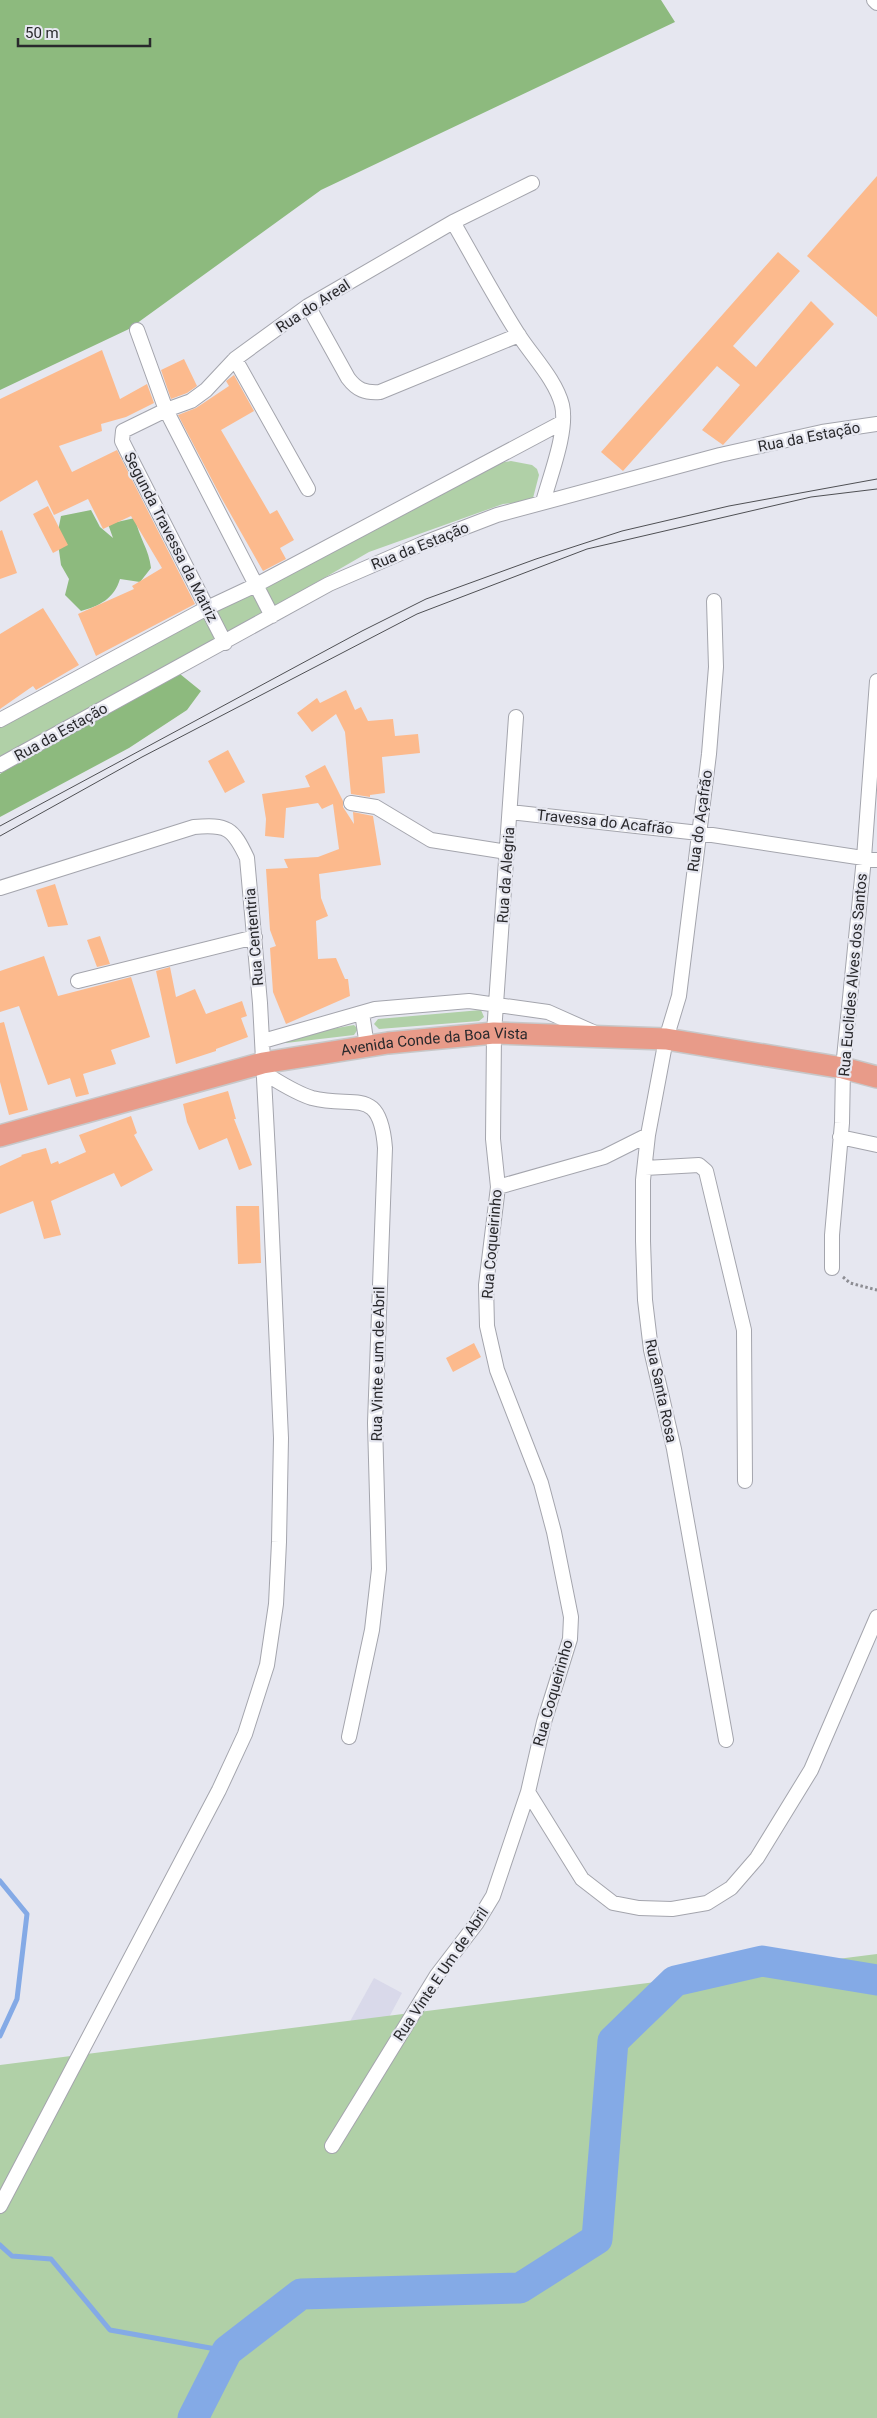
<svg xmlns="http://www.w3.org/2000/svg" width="877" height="2418" font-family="Roboto,sans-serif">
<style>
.built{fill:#d9d9ea}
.green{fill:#b0d0a7}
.forest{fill:#8dba7e}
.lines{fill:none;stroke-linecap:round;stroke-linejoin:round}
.stream{stroke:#84aae6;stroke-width:5}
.river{stroke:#84aae6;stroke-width:31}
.building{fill:#fcba8d}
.minor-casing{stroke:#a4a5ad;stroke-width:16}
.primary-casing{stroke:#c7c7c8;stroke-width:24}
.path{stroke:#8d8d93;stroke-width:3;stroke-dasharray:2.5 2.5;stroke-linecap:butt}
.minor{stroke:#fff;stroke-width:14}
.primary{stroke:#e89b89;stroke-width:21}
.tram{stroke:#4f5054;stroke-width:1}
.labels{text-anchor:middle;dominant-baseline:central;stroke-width:4.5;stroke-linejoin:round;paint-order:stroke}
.street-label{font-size:15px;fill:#29292c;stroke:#e6e7f0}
</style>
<rect width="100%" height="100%" fill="#e6e7f0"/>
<!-- built -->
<path class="built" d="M374 1978 402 1993 340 2109 311 2092Z"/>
<!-- green -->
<path class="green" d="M511 461 532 465 537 469 539 475 533 498 529 501 503 504 369 552 220 638 0 760V723L259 590 498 463Z
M481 1010 484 1017 479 1021 379 1029 374 1024 378 1019Z
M354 1025 358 1029 354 1035 286 1043 285 1041 286 1037Z
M877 1954V2418H0V2065Z"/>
<!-- forest -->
<path class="forest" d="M0 0H661L675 22 321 190 129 329 0 390Z
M91 510 100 527 113 538 108 524 135 518C139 538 149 549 151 568L140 582 120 579C114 599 99 606 81 611L65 595 69 579 61 565 57 536 61 516Z
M180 674 201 691 187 710 129 748 0 817V774L19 761Z"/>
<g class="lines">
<!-- stream -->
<path class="stream" d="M0 1881 27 1914 17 1999 0 2036
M0 2245 12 2256 51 2259 110 2330 227 2351"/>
<!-- river -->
<path class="river" d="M193 2418 227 2351 301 2294 520 2288 597 2239 613 2041 675 1981 762 1961 877 1980"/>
</g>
<!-- building -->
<path class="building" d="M877 176V317L807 256Z
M778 252 800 271 733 346 756 367 811 301 834 324 723 445 702 430 740 385 717 366 623 471 601 452Z
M102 350 120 399 147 384 154 403 126 417 101 424 102 431 59 446 72 472 117 450 195 604 96 656 78 614 134 589 132 586 162 568 131 516 103 529 88 499 54 515 37 480 0 502V399Z
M184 359 197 386 187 393 171 399 161 370Z
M234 375 254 411 221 430 270 514 277 510 294 540 280 548 286 559 263 571 222 499 178 415 196 408 229 386 226 381Z
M48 506 68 545 53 553 33 514Z
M2 530 17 573 0 579V531Z
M43 608 79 665 36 690 33 686 0 709V634Z
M346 690 355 710 361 707 368 721 393 719 395 736 418 734 420 753 382 757 385 793 370 795V797L351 794 345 732 336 714 312 732 297 713 317 698 320 703Z
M228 750 245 782 225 793 208 761Z
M325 765 343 801V807L354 824 353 812 373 816 381 865 319 874 321 898 328 916 316 921 318 959 336 958 345 979H348L350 996 286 1024 273 992 270 948 276 946 270 930 266 869 288 868 284 859 318 857 339 849 333 804 322 809 318 803 286 808 284 838 265 836 266 819 262 794 310 787 305 776Z
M55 884 68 925 48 927 36 890Z
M100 936 110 964 97 967 87 940Z
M44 956 58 996 131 977 150 1037 111 1050 116 1064 83 1074 89 1094 76 1097 70 1078 48 1085 19 1006 0 1012V971Z
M170 967 176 997 195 989 206 1014 242 1001 247 1016 241 1018 248 1037 216 1049V1051L176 1064 156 971Z
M4 1022 28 1110 9 1115 0 1082V1023Z
M228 1091 236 1119H234L252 1165 239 1170 227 1138 199 1150 187 1122 183 1104Z
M131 1116 137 1133 134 1135 153 1170 121 1187 114 1173 51 1201 61 1235 44 1239 33 1201 0 1214V1166L22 1156 21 1155 46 1148 51 1164 58 1161 59 1164 86 1152 79 1135Z
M236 1206H259L261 1263 238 1264Z
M474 1343 481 1357 453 1372 446 1358Z"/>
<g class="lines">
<!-- minor casing -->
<g class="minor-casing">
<path id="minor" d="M874 0 877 3
M453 222C475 260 496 300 520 337 534 358 556 381 562 405 568 431 550 476 543 502
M308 306 348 378C357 390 365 393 380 392L519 335
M137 330 166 410 272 616
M235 359 308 489
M714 601 716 667 709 754 679 996 666 1039 648 1135 643 1180V1241L645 1300 651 1350 674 1449 726 1740
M225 643 127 451 122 441 123 431 166 410 191 401 206 390 235 359 308 306 453 222 532 183
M0 720 207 608 256 585 563 422
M0 765 329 584 424 543 497 515 720 455 822 432 877 424
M351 803 376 807 431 840 507 852
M510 812 699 833 877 860
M0 888 194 827C227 824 233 828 247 858L260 1003 270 1191 281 1438 279 1542 276 1604 267 1665 245 1734 219 1790 0 2206
M78 981 255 937
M362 1013 367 1046
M263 1041 375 1009 469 1001 548 1012 593 1032
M264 1073C279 1082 295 1093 312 1098 355 1109 380 1085 385 1148L375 1423 379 1569 372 1630 349 1737
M840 1137 877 1145
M645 1168 699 1165 706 1171 744 1330 745 1481
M498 1187 604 1157 648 1135
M832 1268V1235L842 1123 843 1068 864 858 877 681
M528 1792 582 1879 613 1903 639 1908 672 1909 707 1903 731 1888 757 1858 811 1770 877 1617
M332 2146 437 1975 476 1924 493 1896 528 1792 544 1722 570 1639 571 1617 554 1532 541 1483 497 1370 487 1326 486 1285 498 1187 493 1139 494 1033 516 717"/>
</g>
<!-- primary casing -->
<g class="primary-casing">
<g id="primary">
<path id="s1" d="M0 1136 263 1063 388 1043 494 1033 666 1039 843 1068 877 1077"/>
</g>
</g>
<!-- path -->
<path class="path" d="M843 1277 850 1283 877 1290"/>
<!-- minor -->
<use href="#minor" class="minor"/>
<!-- primary -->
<use href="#primary" class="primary"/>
<!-- tram -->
<path class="tram" d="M0 826 362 631 426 599 536 559 622 531 729 506 877 479
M0 836 142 757 417 614 587 549 811 497 877 489"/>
</g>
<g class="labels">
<!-- street labels -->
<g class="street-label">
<text transform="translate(313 306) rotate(-33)">Rua do Areal</text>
<text transform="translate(809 437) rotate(-11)">Rua da Estação</text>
<text transform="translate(171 537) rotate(63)">Segunda Travessa da Matriz</text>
<text transform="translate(420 546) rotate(-22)">Rua da Estação</text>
<text transform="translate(61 732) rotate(-29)">Rua da Estação</text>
<text transform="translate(700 821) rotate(-82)">Rua do Açafrão</text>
<text transform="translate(605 822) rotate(6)">Travessa do Acafrão</text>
<text transform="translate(506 875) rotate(-86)">Rua da Alegria</text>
<text transform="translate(254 937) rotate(-95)">Rua Cententria</text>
<text transform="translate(853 975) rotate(-85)">Rua Euclides Alves dos Santos</text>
<text stroke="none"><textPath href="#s1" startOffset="446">Avenida Conde da Boa Vista</textPath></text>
<text transform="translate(492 1244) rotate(-85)">Rua Coqueirinho</text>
<text transform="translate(378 1364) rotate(-89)">Rua Vinte e um de Abril</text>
<text transform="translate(661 1391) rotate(78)">Rua Santa Rosa</text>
<text transform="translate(553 1693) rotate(-74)">Rua Coqueirinho</text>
<text transform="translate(441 1974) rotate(-56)">Rua Vinte E Um de Abril</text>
</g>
</g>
<!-- scale -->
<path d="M18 38v8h132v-8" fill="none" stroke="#29292c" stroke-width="2.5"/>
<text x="25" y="38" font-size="15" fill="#29292c" stroke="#e6e7f0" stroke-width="4" paint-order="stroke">50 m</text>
</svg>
